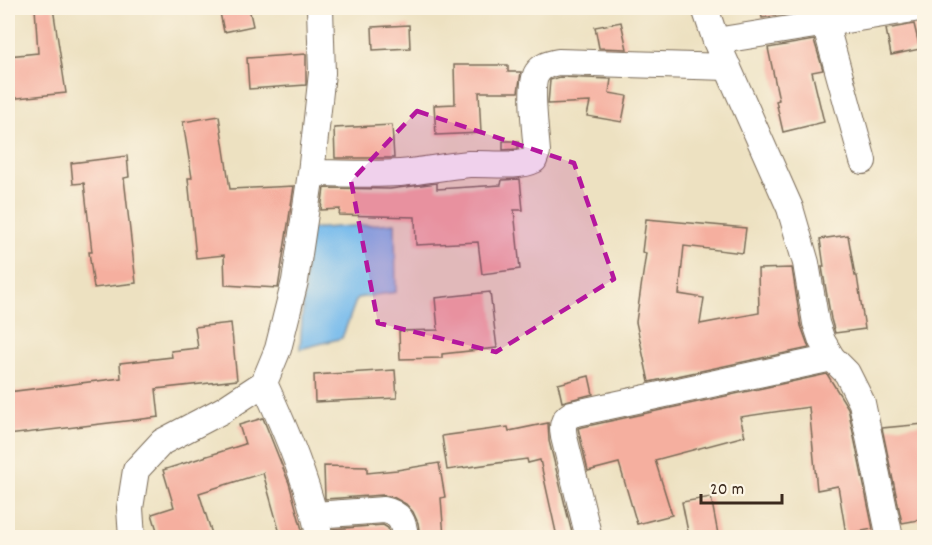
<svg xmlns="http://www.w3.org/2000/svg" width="932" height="545" font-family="Dekko,sans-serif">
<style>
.water{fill:#75baec;stroke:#587285;stroke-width:1.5}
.building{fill:#f5af9f}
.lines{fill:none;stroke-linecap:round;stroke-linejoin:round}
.minor-casing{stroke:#796a57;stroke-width:28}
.minor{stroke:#fff;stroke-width:26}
.marked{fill:#b5179e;fill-opacity:0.2;stroke:#b5179e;stroke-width:4.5;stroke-dasharray:12 8;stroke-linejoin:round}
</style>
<rect width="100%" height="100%" fill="#fcf5e5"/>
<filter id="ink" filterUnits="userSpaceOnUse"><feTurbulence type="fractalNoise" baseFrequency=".0167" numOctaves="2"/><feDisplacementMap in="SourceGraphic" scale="12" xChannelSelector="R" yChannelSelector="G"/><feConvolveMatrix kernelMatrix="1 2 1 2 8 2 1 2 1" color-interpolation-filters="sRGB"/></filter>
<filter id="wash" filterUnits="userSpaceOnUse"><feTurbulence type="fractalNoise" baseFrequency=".008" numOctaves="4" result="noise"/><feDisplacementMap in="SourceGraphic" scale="24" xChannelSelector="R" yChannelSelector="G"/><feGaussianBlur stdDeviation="1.35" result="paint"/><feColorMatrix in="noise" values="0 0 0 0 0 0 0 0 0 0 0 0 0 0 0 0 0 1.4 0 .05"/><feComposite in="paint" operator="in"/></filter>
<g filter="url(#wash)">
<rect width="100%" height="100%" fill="#ede1c1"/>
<!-- water -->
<path class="water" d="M395 223 396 292 357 298 342 338 300 349 308 229Z"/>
<g id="blocks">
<!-- building -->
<path class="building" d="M35 8H53L66 93 8 99V56L38 53Z
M219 8H249L253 26 224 32Z
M760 8H806V11L762 18Z
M621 22 627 49 599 48 595 27Z
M914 24 920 49 891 55 886 29Z
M409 25 410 48 373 50 372 27Z
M814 40 823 70 812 72 824 122 783 132 776 101 779 100 768 48Z
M306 54V85L249 89 247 58Z
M454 65H508V72H521L518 92H479L481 133 436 135 434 105 455 104Z
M560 77 611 79 609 93 627 96 622 122 587 116 590 102 548 104 550 80Z
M219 116 230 189 294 186 278 288 225 285 224 255 196 258 188 178H192L183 122Z
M392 125 394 158H335L334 128Z
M503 141H518V149L503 150Z
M127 156 129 177 124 178 136 283 94 288 89 252H92L84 183 73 184 71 163Z
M520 179 523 210H514L520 269 482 274 478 242 416 245 415 217 339 215 340 209 321 210 324 188 390 189 437 183V189L501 185 502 180Z
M646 219 746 228 743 253 684 246 679 294 704 298 700 324 759 313 758 269 792 268 801 326 809 348 649 382 636 322 646 253 642 252Z
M848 235 855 276H857L865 329 835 333 831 319 822 267H824L820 239Z
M490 292 497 348 442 354V358L400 359 399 331 438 330 435 298Z
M231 323 237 380 156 389 159 417 8 435V392L121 378 120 363 172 357 171 351 198 348 195 327Z
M395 370 397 398 315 402 314 375Z
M827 374 848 408 873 529 846 534 838 486 817 490 809 407 740 417 745 436 655 460 672 515 637 524 619 463 588 471 578 428Z
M589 376 593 394 562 402 558 384Z
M263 418 289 483 304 537H281L263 473 199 493 213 537H159L152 514 174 507 163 470 245 444 239 425Z
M548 423 549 441 573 537H557L540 460 528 463 527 459 447 470 442 436 508 427 509 431Z
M924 424V519L902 523 882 428Z
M439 463 445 497 441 498 444 537H420L418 523 413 512 406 504 393 497 383 495 325 499 324 466 367 467V473L397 470Z
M711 497 718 534 689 537 682 502Z
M383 525 388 528 390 537H335L333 529Z"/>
</g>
</g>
<g filter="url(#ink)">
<use href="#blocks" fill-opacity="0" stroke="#796a57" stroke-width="1.5"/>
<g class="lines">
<!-- minor casing -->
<g class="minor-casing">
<path id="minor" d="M705 8 716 41 790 208 806 263 816 323 822 341 832 358 847 373 862 403 890 538
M821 8 863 161
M716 41 920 8
M311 173C341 173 371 175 400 173 423 171 446 166 469 164 488 163 518 168 534 160L537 152C536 136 529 84 537 73 542 65 550 64 558 62L728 67
M264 383C287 433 308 483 320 538
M315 515 384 510C400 513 404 522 405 538
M132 538 130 508 136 470 162 442 223 410 264 383 278 349 295 281 311 173 322 73 320 8
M589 538 564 437C562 426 562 420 572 414L832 358"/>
</g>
<!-- minor -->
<use href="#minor" class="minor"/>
</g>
</g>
<!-- marked area -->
<path class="marked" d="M417 111 574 163 614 279 496 352 378 323 351 181Z"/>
<!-- margin -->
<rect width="932" height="545" fill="none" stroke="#fcf5e5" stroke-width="30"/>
<!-- scale -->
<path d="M701 494v9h81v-9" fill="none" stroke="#3b2a1e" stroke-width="3"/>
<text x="710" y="494" font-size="18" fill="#3b2a1e" stroke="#fcf5e5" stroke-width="4.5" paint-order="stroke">20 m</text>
</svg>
